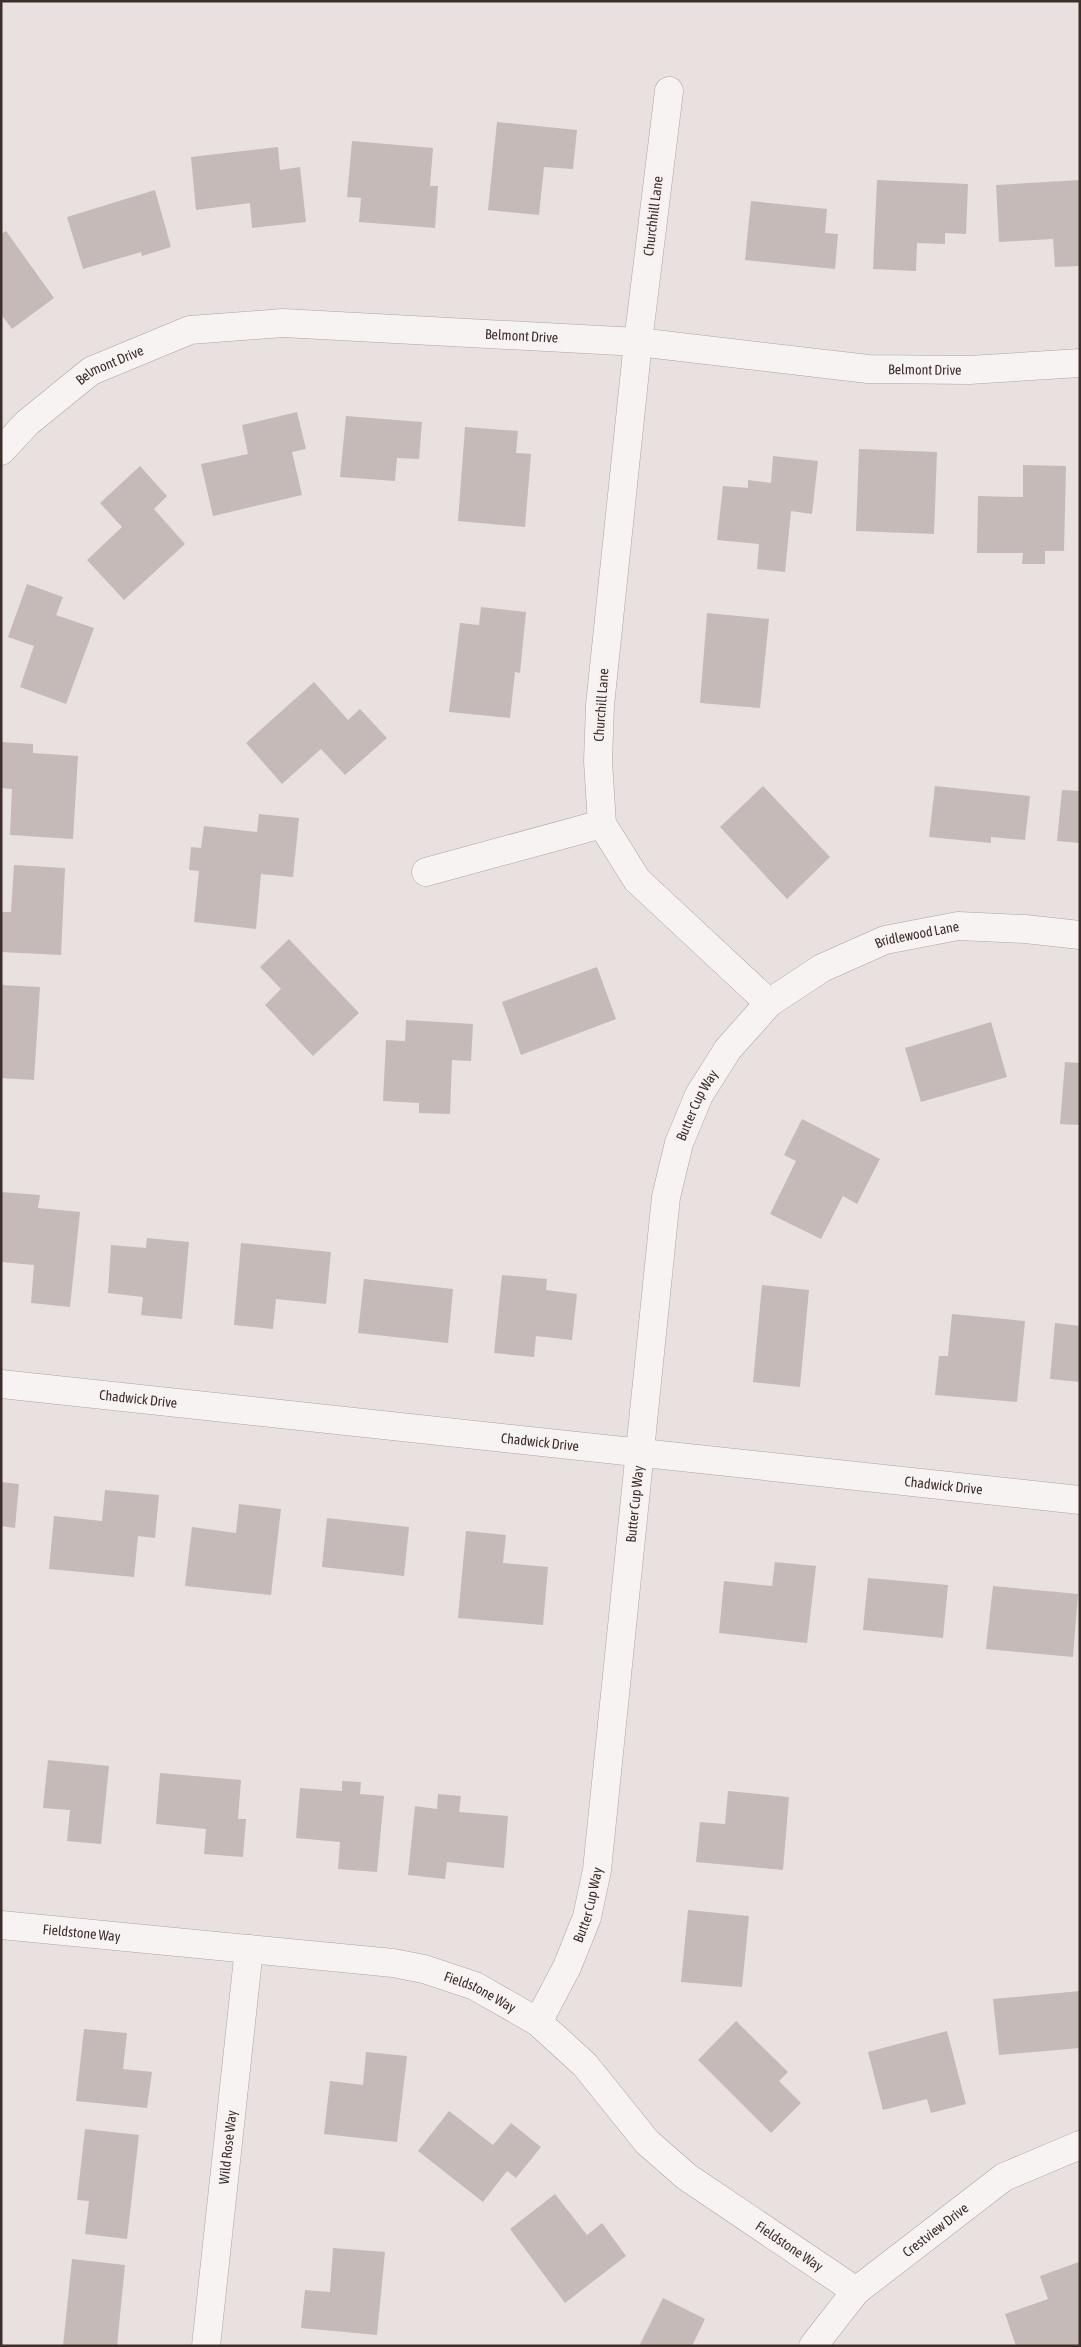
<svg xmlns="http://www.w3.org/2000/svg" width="1081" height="2347" font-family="'Asap Condensed',sans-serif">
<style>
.building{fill:#c5bab8}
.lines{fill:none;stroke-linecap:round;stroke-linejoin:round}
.street-casing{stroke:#aea4a2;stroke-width:29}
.street{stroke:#f7f3f3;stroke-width:28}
.labels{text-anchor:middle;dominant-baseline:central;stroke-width:5;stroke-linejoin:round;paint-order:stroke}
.street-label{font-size:14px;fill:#3e2e2a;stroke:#f6f0f0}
</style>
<rect width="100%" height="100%" fill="#e8e1e0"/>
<!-- building -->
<path class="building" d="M497 122 577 130 573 169 544 167 539 215 488 210Z
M352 141 433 148 430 186H438L435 228 359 222 361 198 347 197Z
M278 147 280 170 300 167 306 222 252 228 250 203 196 210 191 157Z
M877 180 968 184 966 234 945 233V244L917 243 916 271 873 269Z
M1080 180V266L1055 267 1053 239 999 242 996 185Z
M155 190 171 247 142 256 141 252 83 269 67 217Z
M751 201 827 209 825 233 838 234 835 269 745 260Z
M6 231 54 298 12 329 1 314V234Z
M297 412 306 449 292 452 302 495 213 516 201 464 248 454 242 425Z
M346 416 422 422 419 459 397 458 395 481 340 477Z
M465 427 518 431 516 453 531 454 525 527 458 521Z
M859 449 937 452 934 534 856 531Z
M773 456 818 461 812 514 791 511 785 572 757 569 759 544 717 540 723 486 748 488V480L771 483Z
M1023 465 1066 466 1064 551H1045V564H1022L1023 553H977L978 496 1023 497Z
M140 466 167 496 154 509 185 544 124 600 87 560 122 527 100 503Z
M27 584 63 597 56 615 94 628 66 704 20 687 34 646 8 637Z
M481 607 526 612 520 673 515 672 510 718 449 712 460 623 479 625Z
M707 613 769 619 760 708 700 703Z
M314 682 348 720 360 709 387 738 345 775 321 749 282 784 246 743Z
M1 742 33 744V753L78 756 73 839 10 835 12 789 1 788Z
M763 786 830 857 787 899 720 827Z
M935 786 1030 796 1025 840 991 837V843L929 837Z
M1062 790 1080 791V843L1057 841Z
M259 814 299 818 293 877 261 874 256 929 194 922 199 871 189 870 191 847 201 848 204 826 257 832Z
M14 865 65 868 61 955 1 952V912H11Z
M289 939 359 1013 313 1056 265 1005 281 989 260 967Z
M597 967 616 1019 521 1055 502 1002Z
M1 985 40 987 34 1080 1 1078Z
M406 1020 473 1024 471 1061 452 1060 450 1114 419 1113V1103L383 1101 386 1040 405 1041Z
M991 1022 1007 1077 921 1102 905 1048Z
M1065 1062 1080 1063V1125L1060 1124Z
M802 1119 880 1159 857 1204 843 1196 821 1239 770 1214 796 1161 784 1155Z
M1 1192 40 1195 38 1208 80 1212 70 1307 31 1303 34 1265 1 1262Z
M147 1238 189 1242 182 1319 141 1315 143 1297 108 1293 111 1245 146 1248Z
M241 1243 331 1252 326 1304 276 1299 273 1329 234 1325Z
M502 1275 547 1279 546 1290 577 1294 572 1340 536 1336 534 1357 494 1353Z
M364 1279 453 1289 448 1343 358 1333Z
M762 1285 809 1290 800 1387 753 1382Z
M952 1314 1025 1321 1017 1402 935 1395 939 1356H948Z
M1055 1323 1080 1326V1382L1050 1379Z
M1 1482 19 1484 15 1528 1 1526Z
M105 1490 159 1495 155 1538 138 1536 134 1577 49 1569 54 1516 102 1521Z
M239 1504 281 1509 271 1595 185 1586 192 1527 236 1533Z
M327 1518 409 1527 404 1576 322 1567Z
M466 1531 506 1535 503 1563 548 1567 543 1625 458 1618Z
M775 1562 816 1566 807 1643 719 1633 724 1581 772 1586Z
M868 1578 948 1585 943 1638 863 1630Z
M993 1586 1078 1594 1073 1657 986 1649Z
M48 1760 109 1766 101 1844 67 1841 70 1810 43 1808Z
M160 1773 241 1780 238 1819H246L243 1857 204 1854 206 1829 156 1824Z
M342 1781 361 1782 360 1794 384 1796 377 1872 338 1869 340 1842 296 1838 300 1788 342 1791Z
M728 1791 789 1797 783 1870 696 1862 700 1822 725 1824Z
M438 1794 461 1796 459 1812 508 1816 504 1868 447 1862 445 1879 408 1875 415 1806 437 1809Z
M688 1910 749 1916 742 1987 681 1982Z
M1080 1991V2048L999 2055 993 1999Z
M736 2021 788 2072 779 2081 801 2103 771 2133 698 2060Z
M84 2029 127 2033 123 2069 152 2072 147 2108 76 2101Z
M947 2031 966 2104 931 2113 927 2099 883 2110 868 2052Z
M366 2052 407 2056 397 2142 324 2134 330 2081 363 2085Z
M449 2111 493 2145 511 2123 541 2147 516 2178 507 2171 483 2202 418 2151Z
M85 2129 139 2135 127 2239 85 2234 89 2201 77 2200Z
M555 2194 587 2235 602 2223 626 2256 565 2303 510 2229Z
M333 2248 385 2252 377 2335 301 2328 305 2290 330 2292Z
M72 2259 125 2265 117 2346H63Z
M1079 2262 1080 2346H1016L1005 2314 1048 2299 1040 2276Z
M663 2298 705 2319 692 2346H639Z"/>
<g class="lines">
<!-- street casing -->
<g class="street-casing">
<g id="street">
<path d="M669 91 638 342 600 705 598 761 602 824 637 880 769 1003"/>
<path id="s1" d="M1 451 27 423 91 371 190 330 283 323 638 342 868 369 969 370 1080 363"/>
<path d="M426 872 602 824"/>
<path id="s2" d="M1 1384 1080 1500"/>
<path id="s3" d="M1 1925 393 1963 424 1969 475 1986 538 2022 585 2065 647 2142 687 2177 856 2291"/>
<path id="s4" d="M538 2022 567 1967 587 1917 597 1870 666 1197 679 1143 699 1095 728 1049 769 1003 822 968 885 940 958 926 1025 929 1080 935"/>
<path id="s5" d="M206 2346 249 1949"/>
<path id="s6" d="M813 2346 856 2291 1004 2177 1080 2145"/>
</g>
</g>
<!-- street -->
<use href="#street" class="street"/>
</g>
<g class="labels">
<!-- street labels -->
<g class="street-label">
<text transform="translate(653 216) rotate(-83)">Churchhill Lane</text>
<text stroke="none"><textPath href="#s1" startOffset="560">Belmont Drive</textPath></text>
<text stroke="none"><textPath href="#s1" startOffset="140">Belmont Drive</textPath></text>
<text stroke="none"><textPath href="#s1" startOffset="965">Belmont Drive</textPath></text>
<text transform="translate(601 705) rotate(-86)">Churchill Lane</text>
<text stroke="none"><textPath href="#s4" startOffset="1229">Bridlewood Lane</textPath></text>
<text stroke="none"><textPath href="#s4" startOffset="938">Butter Cup Way</textPath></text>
<text stroke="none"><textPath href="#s2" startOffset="138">Chadwick Drive</textPath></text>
<text stroke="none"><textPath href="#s2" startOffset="542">Chadwick Drive</textPath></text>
<text stroke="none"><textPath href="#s2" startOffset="948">Chadwick Drive</textPath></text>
<text stroke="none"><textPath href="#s4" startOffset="532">Butter Cup Way</textPath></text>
<text stroke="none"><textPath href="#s4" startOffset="128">Butter Cup Way</textPath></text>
<text stroke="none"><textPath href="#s3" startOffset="81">Fieldstone Way</textPath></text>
<text stroke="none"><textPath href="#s3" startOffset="486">Fieldstone Way</textPath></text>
<text stroke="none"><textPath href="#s5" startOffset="200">Wild Rose Way</textPath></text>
<text stroke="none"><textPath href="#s6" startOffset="170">Crestview Drive</textPath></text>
<text stroke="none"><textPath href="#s3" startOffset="891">Fieldstone Way</textPath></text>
</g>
</g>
<!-- border -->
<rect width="1081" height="2347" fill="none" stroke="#3e2e2a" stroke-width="5"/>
</svg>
